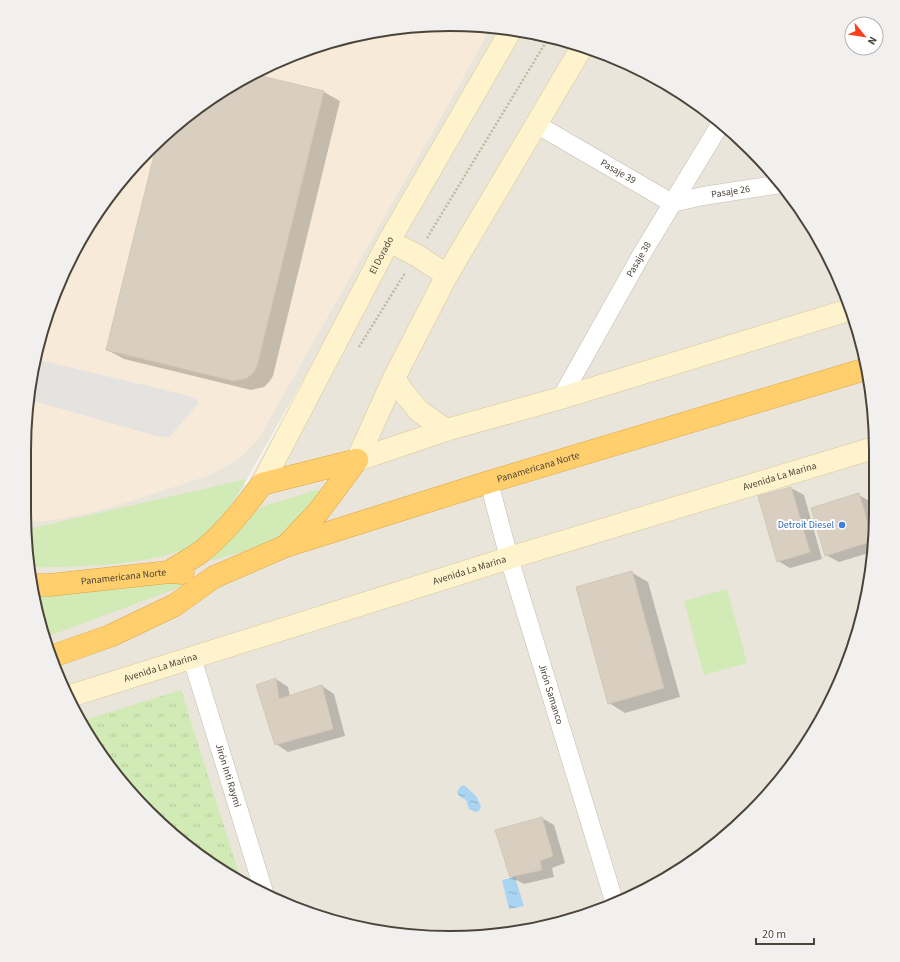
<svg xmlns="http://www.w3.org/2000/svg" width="900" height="962" font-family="'Source Sans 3',sans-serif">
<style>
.residential{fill:#eae5da}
.commercial{fill:#f7ead8}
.grass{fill:#d2eab5}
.park{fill:url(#park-tufts)}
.parking{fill:#e5e3e0}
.water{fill:url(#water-ripples)}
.shadow{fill:#0003}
.building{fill:#d8cfc1;stroke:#d3c7b4}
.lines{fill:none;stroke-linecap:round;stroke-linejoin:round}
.street-casing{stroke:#c2bbae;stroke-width:19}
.secondary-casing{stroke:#d6c79b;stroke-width:23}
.highway-casing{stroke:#e0a43c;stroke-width:23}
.path{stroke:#c4b79f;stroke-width:2.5;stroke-dasharray:2 2;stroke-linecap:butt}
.street{stroke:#fff;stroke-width:18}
.secondary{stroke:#fff3cd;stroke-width:22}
.highway{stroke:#ffcf6e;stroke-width:22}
.shop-dot{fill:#3f7fe0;stroke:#fff;stroke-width:1.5}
.labels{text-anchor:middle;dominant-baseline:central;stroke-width:4;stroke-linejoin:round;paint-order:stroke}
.street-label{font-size:10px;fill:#4b4439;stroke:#fff}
.shop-label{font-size:10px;fill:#366cbe;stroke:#fff;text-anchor:end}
.rim{fill:none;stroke:#4b4439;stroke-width:2}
</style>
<defs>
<pattern id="park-tufts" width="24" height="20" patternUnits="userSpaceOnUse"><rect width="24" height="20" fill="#d2eab5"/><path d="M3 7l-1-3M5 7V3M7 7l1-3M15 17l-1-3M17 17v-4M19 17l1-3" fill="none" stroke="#b6ca9c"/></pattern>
<pattern id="water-ripples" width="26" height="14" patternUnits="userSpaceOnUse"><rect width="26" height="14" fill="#a9d4f2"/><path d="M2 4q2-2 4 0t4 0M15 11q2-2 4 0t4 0" fill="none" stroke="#8caec5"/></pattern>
</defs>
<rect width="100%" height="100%" fill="#f6f3ec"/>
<!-- residential -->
<path class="residential" d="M478 25 560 38 638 68 709 112 770 169 819 237 853 313 872 394 876 512 868 595 844 675 804 749 751 813 686 866 613 906 506 934 422 937 340 923 237 881 169 832 112 771 68 700 32 595 30 545 247 484 373 256 247 479 30 539 25 422 39 340 68 261 112 191 169 130 313 47 394 28Z"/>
<!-- commercial -->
<path class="commercial" d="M478 25 491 27 456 91 259 438 240 458 210 475 125 503 82 515 46 521 29 522 25 422 39 340 68 261 112 191 169 130 237 81 313 47 394 28Z"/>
<!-- grass -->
<path class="grass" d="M247 479C234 500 222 521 204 538 175 565 71 568 31 567L29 529Z
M316 490 321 491V493L279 538 266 545 214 560H212L210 559V554L260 508 264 506Z
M161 582H189L186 585 46 637 32 595Z
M727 589 747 663 704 675 684 601Z"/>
<!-- park -->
<path class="park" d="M181 690 242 883 237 881 169 832 112 771 81 721Z"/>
<!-- parking -->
<path class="parking" d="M35 359 194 397 199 403 169 437 156 436 38 402H28Z"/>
<!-- water -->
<path class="water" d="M464 785 476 796 481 806 479 811 475 812 469 809 466 800 459 796 457 792 460 787Z
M515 877 524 906 509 909 502 880Z"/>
<!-- shadow -->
<path class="shadow" d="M263 69 262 77 324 92 340 101 273 376 269 382 264 387 251 390 124 359 107 350 158 141 169 130 237 81Z
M791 488 804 495 822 559 790 568 778 561 759 497Z
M859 495 871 502 876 517 872 552 839 562 826 555Z
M631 572 648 582 680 697 625 713 609 703Z
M276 679 288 687 290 697 322 686 334 694 345 736 288 752 276 744Z
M542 818 554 825 565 863 552 868 554 877 524 884 511 877 497 831Z"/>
<!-- building -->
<path class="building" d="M253 74 324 91 257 366 253 373 247 378 234 381 106 350 157 143 169 130 237 81Z
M791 487 810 552 777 562 758 496Z
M859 493 873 541 825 556 811 508Z
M632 571 664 688 608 704 576 587Z
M276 678 279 699 322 685 333 729 275 745 256 685Z
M542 817 553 856 540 861 542 870 510 877 495 830Z"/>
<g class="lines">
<!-- street casing -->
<g class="street-casing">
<g id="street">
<path id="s1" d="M536 124 672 203 703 196 781 184"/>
<path id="s2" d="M561 398 640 257 721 123"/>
<path id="s3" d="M489 482 509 558 615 904"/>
<path id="s4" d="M192 658 264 892"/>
</g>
</g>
<!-- secondary casing -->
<g class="secondary-casing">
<g id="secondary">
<path d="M389 241 416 255 447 275"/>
<path d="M394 378 404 393 419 411 446 430"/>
<path d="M357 460 446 430 561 398 852 309"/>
<path d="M357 460 394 378 447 275 582 47"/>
<path id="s5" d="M262 484 389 241 511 30"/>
<path id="s6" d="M67 697 509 558 874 448"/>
</g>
</g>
<!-- highway casing -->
<g class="highway-casing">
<g id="highway">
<path d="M287 545 319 511 357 460"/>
<path d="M169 572C179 565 191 559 201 552 225 533 244 509 262 484L357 460"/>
<path id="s7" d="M32 585H50L169 572 183 573"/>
<path id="s8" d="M53 656 110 636 175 605 214 577 286 546 489 482 866 369"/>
</g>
</g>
<!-- path -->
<path class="path" d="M427 238 549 37
M359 347 405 273"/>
<!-- street -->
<use href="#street" class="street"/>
<!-- secondary -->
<use href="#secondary" class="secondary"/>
<!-- highway -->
<use href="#highway" class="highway"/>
</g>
<!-- markers -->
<circle class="shop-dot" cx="842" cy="525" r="4"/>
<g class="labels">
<!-- street labels -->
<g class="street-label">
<text stroke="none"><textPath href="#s1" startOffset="95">Pasaje 39</textPath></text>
<text stroke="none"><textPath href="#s1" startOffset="217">Pasaje 26</textPath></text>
<text stroke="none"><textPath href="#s5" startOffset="258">El Dorado</textPath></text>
<text stroke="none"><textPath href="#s2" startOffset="159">Pasaje 38</textPath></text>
<text stroke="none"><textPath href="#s8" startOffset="523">Panamericana Norte</textPath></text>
<text stroke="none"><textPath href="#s6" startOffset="746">Avenida La Marina</textPath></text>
<text stroke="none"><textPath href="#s6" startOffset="422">Avenida La Marina</textPath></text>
<text stroke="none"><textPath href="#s7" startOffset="92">Panamericana Norte</textPath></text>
<text stroke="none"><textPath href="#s6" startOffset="98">Avenida La Marina</textPath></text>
<text stroke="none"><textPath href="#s3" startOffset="221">Jirón Samanco</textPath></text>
<text stroke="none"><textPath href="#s4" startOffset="123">Jirón Inti Raymi</textPath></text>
</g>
<!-- shop labels -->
<g class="shop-label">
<text x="834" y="525">Detroit Diesel</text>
</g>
</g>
<!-- crop -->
<path d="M0 0H900V962H0ZM450 31H450A419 419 0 0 1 869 450V512A419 419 0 0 1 450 931H450A419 419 0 0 1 31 512V450A419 419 0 0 1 450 31Z" fill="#f1f0ef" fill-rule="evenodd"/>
<path class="rim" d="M450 31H450A419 419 0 0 1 869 450V512A419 419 0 0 1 450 931H450A419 419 0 0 1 31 512V450A419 419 0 0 1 450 31Z"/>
<!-- north arrow -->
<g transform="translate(864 36) rotate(120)"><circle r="19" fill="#ffffff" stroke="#b7b4b0"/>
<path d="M0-3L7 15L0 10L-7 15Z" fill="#fc3f1d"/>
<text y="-6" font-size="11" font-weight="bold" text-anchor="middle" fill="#4b4439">N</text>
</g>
<!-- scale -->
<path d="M756 938v6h58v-6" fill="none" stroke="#4b4439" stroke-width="2"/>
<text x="762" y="938" font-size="12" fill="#4b4439" stroke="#ffffff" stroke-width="3" paint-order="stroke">20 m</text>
</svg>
